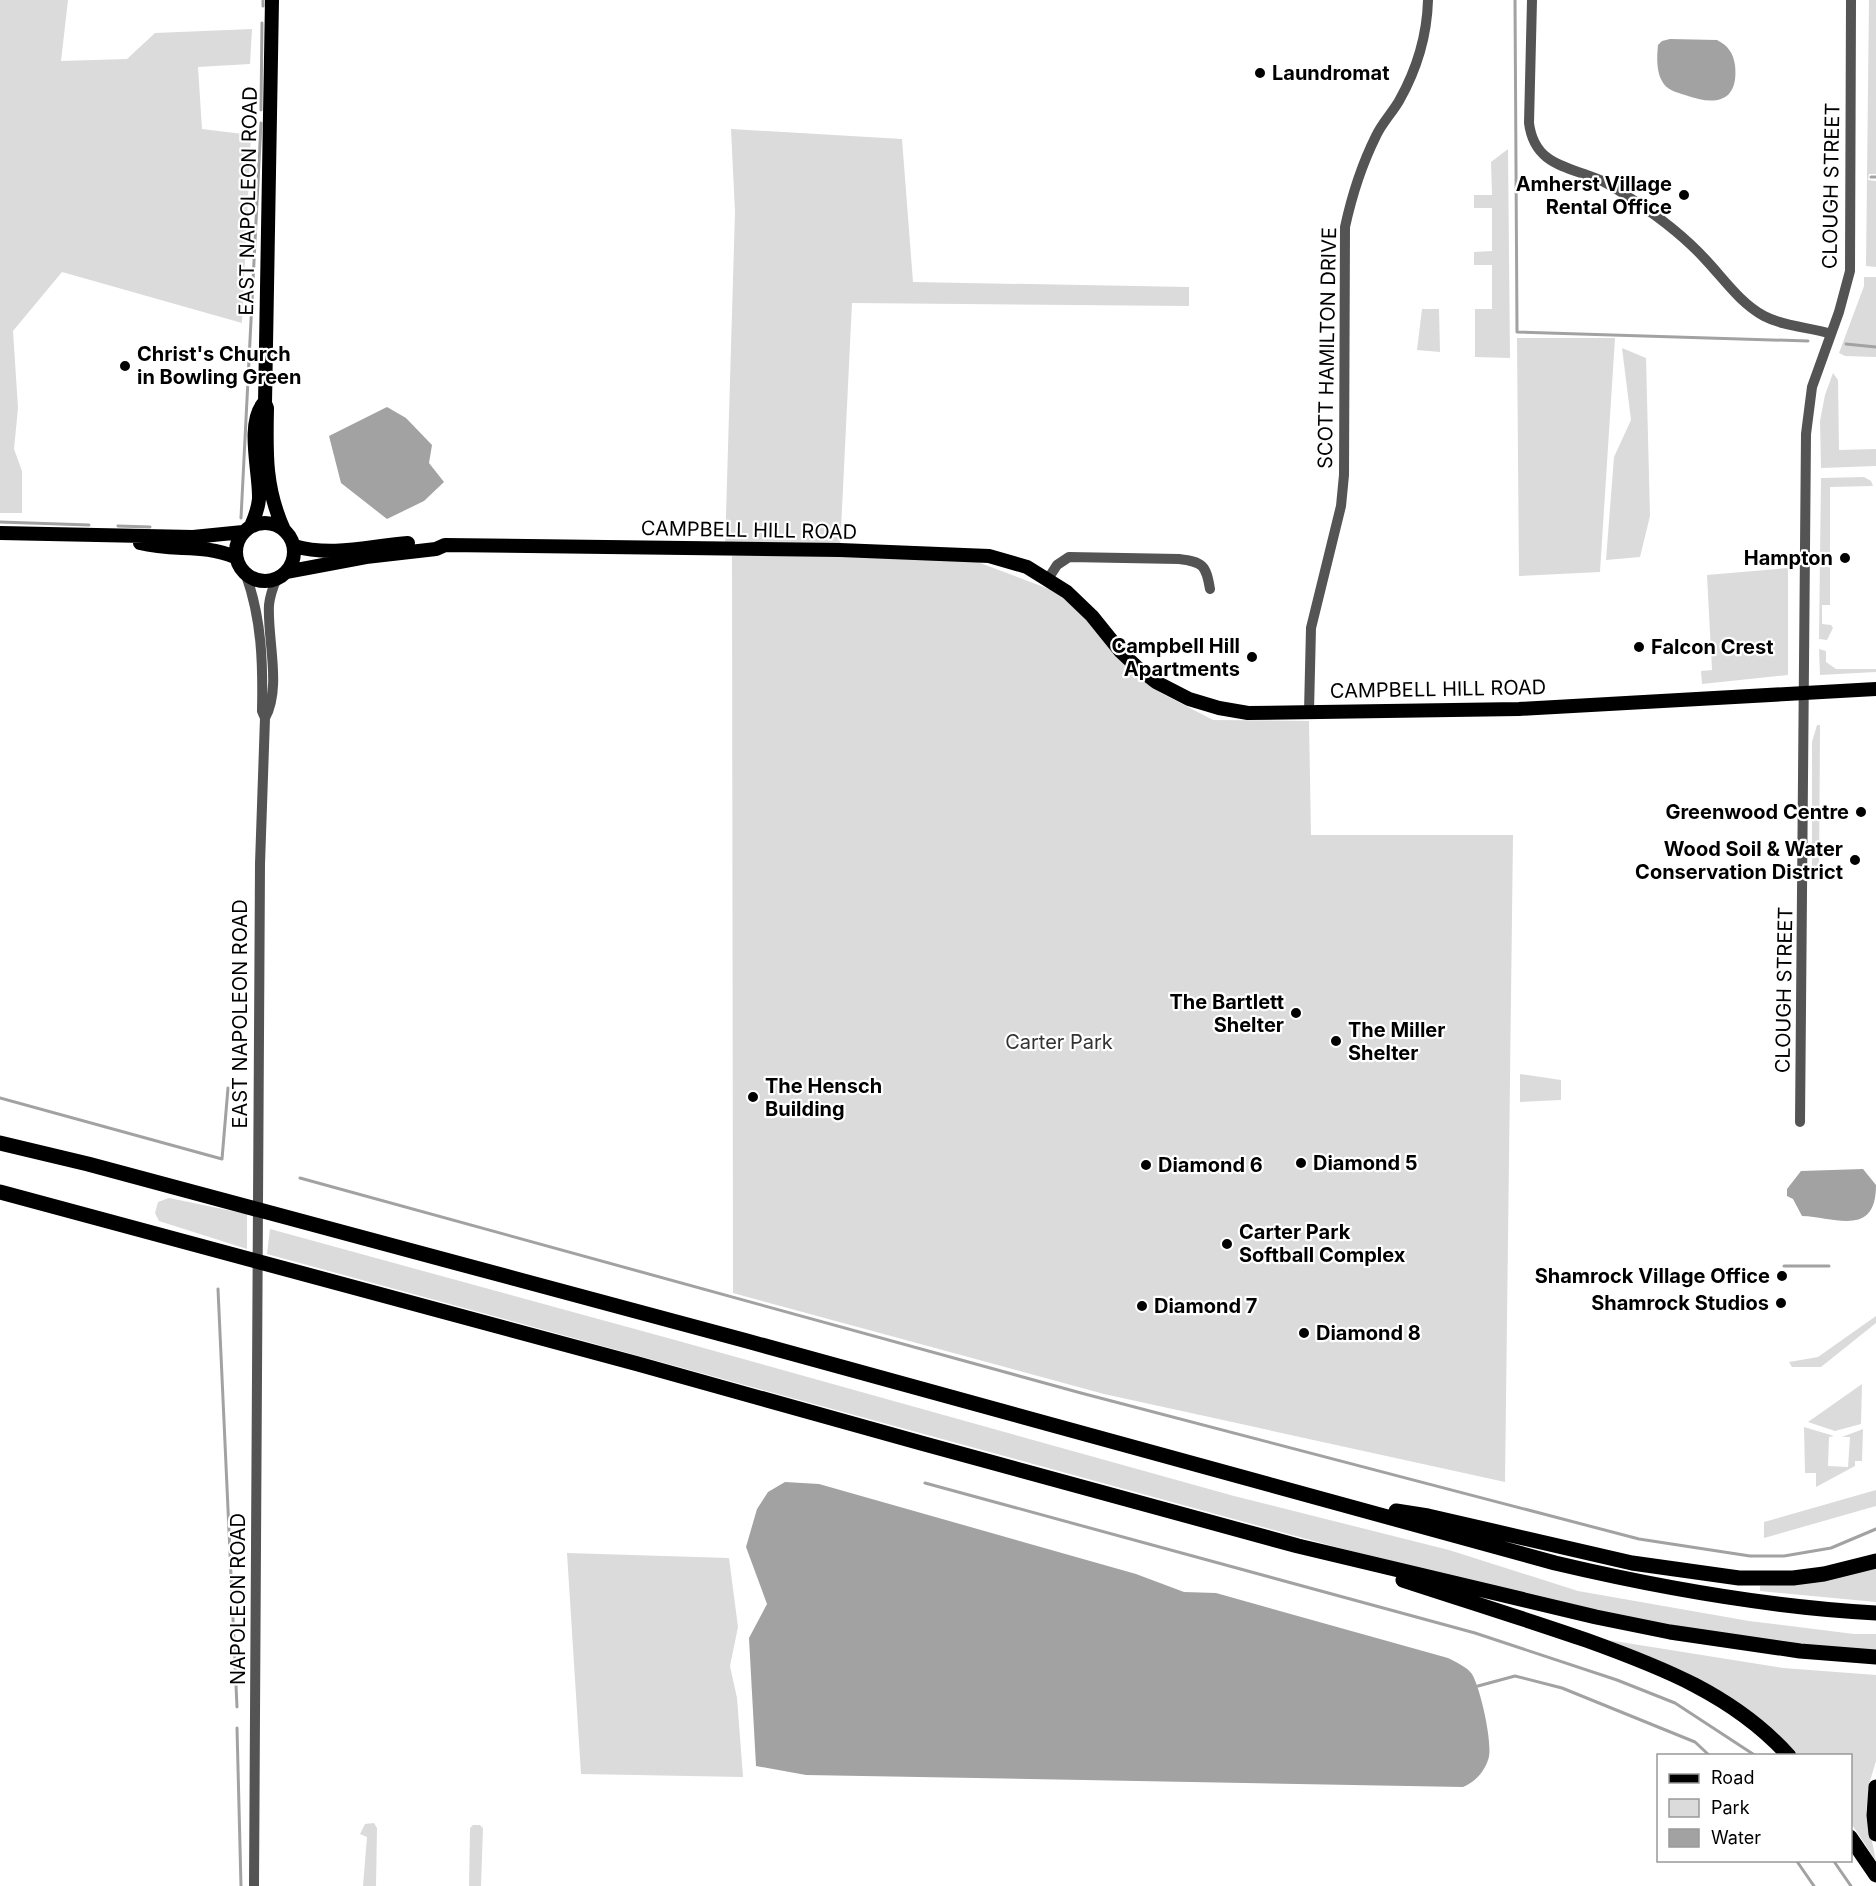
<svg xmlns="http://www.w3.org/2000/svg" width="1876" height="1886" font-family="Inter,sans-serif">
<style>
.green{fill:#dbdbdb}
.water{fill:#a2a2a2}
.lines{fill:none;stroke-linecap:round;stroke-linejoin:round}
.stream{stroke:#a2a2a2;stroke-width:3}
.minor{stroke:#545454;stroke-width:10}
.major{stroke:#000;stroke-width:14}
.highway{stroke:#000;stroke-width:15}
.poi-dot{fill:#000;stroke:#fff;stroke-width:2}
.labels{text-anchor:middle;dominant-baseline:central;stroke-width:4.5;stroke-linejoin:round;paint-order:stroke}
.poi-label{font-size:20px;font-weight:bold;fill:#000;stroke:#fff;text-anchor:start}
.street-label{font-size:20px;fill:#000;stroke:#fff}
.park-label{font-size:20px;fill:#323232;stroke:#fff}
</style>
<rect width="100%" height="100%" fill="#fff"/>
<!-- green -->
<path class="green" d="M0 0H68L61 61 127 59 155 33 252 29 250 64 198 67 202 129 251 135 242 323 62 272 13 331 18 408 14 449 22 471V513H0Z
M1869 0H1876V174H1869L1868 180 1876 181V267L1866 266Z
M731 129 902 139 913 282 1189 287V306L852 303 840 550 725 549 735 212Z
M1508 149 1510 358 1475 357V309H1492V265H1474V252L1492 251V208H1474V195H1492L1491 162Z
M1864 277H1876V357L1845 356 1839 353 1864 286Z
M1422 309H1439L1440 352 1417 350Z
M1517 338H1615L1600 572 1519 576Z
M1622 348 1646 358 1650 516 1640 557 1606 560 1614 457 1631 420Z
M1833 373 1838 380 1839 450 1876 449V466L1821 468 1820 421 1825 395Z
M1864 477 1871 481 1873 486 1830 487V605H1822V624L1831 625 1833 628 1827 640 1819 639 1821 478Z
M732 556H882L975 561 1057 592 1094 627 1129 667 1161 693 1213 720 1309 721 1311 835H1513L1505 1482 1104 1394 733 1293Z
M1788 568V675L1702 684 1701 671 1712 670 1707 575Z
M1819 649 1826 651V662L1836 669H1876V672L1820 675Z
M1817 725H1820V730L1819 880 1812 877V742Z
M1520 1074 1561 1080V1100L1520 1102Z
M169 1198 247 1214V1249L159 1221 155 1213 158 1202Z
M270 1229 675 1340 1234 1496 1449 1550 1578 1591 1749 1621 1854 1634H1876V1656L1676 1633 1336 1547 267 1254Z
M1876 1316V1323L1821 1367H1792L1789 1362 1818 1357Z
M1862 1384 1861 1424 1835 1431 1808 1422Z
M1804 1427 1834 1436 1829 1437 1828 1466 1848 1467 1850 1437H1842L1863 1429 1862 1461H1855V1466L1816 1487V1473H1805Z
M1876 1490V1506L1764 1538V1522Z
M567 1553 729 1558 738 1627 730 1666 737 1698 743 1777 581 1774Z
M1876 1567V1602L1760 1591V1586L1806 1583Z
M1608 1640 1783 1668 1876 1675V1761L1870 1781 1866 1812 1876 1861 1851 1823 1850 1756 1798 1755C1741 1694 1685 1670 1608 1640Z
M374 1823 377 1828 376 1886H363L367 1837 360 1834 365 1824Z
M473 1825H480L483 1828 481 1886H469L470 1828Z"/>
<!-- water -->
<path class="water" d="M1670 39 1717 40C1728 46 1733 52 1735 65 1739 103 1715 106 1685 95 1676 92 1666 90 1662 81 1656 71 1657 55 1658 45L1662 41Z
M387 407 406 418 432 445 429 463 444 482 424 501 387 519 341 483 329 436Z
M1863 1169 1876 1185C1876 1238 1835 1217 1802 1216L1793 1199 1787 1196V1189L1801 1171Z
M785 1482 819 1484 1136 1574 1184 1592 1216 1593 1448 1658C1456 1662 1467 1667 1472 1674 1480 1687 1494 1746 1488 1760 1484 1772 1475 1782 1463 1787L806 1775 756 1766 749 1638 767 1604 746 1547 757 1509 768 1492Z"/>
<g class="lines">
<!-- stream -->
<path class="stream" d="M1515 0 1517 332 1808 341
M263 6V0
M261 110 262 23
M1871 177H1876
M1846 344 1876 347
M241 518 261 123
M0 522 89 525
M118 526 150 527
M0 1098 222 1159 228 1088
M300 1178 1081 1393 1639 1539 1750 1556H1784L1831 1548 1876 1529
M1784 1266H1829
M218 1289 237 1707
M925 1483 1475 1633 1617 1680 1675 1703 1756 1756
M1478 1686 1515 1676 1562 1688 1695 1742 1710 1756
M237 1728 241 1886
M1796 1860 1814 1886
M1833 1860 1851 1886"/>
<!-- minor -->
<path class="minor" d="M1532 0 1529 123C1534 163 1564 166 1595 178 1606 182 1617 189 1627 196 1655 214 1683 235 1705 259 1724 279 1740 303 1764 316 1785 327 1809 327 1831 334
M246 575C262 620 263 664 262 711L265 718 260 864 254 1886
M1048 579 1057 565 1069 557 1179 559C1203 562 1206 565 1210 589
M1309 711 1311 628 1341 506 1344 475 1345 227C1352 195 1361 166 1376 136 1382 123 1392 113 1399 101 1417 69 1427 37 1428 0
M265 718C282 688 267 638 269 605 270 595 273 587 277 578
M1800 1122 1806 434 1812 387 1839 312 1850 271 1851 0"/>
<!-- major -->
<path class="major" d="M272 0 265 403 267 408C266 454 265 488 284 530
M236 552a29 29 0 1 1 58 0a29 29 0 1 1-58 0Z
M251 526C255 517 258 509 259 499 260 474 246 425 263 404
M0 533 193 537 243 532
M140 543C174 552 202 543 235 557
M294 546C332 557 370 546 408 543
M286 572 366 557 436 549 445 545 840 550 989 556 1027 567 1067 592 1092 616 1121 652 1138 668 1156 682 1189 699 1219 708 1248 713 1519 709 1876 689"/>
<!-- highway -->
<path class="highway" d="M0 1143 88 1164 747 1341 1555 1563C1661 1588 1767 1607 1876 1613
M0 1192 638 1364 921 1443 1298 1546 1596 1617 1670 1632 1800 1651 1876 1657
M1396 1511 1428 1516 1632 1563 1739 1578H1793L1824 1574 1876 1561
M1403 1580C1464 1600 1525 1619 1586 1640 1661 1667 1734 1695 1789 1756
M1876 1787 1874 1815 1876 1834
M1850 1837 1876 1875"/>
</g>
<!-- markers -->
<g class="poi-dot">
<circle cx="1260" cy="73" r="6"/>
<circle cx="1684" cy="195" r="6"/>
<circle cx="125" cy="366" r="6"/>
<circle cx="1845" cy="558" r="6"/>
<circle cx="1639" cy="647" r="6"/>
<circle cx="1252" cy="657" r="6"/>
<circle cx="1861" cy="812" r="6"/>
<circle cx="1855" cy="860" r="6"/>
<circle cx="1296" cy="1013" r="6"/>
<circle cx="1336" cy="1041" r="6"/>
<circle cx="753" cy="1097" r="6"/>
<circle cx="1301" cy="1163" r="6"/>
<circle cx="1146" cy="1165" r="6"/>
<circle cx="1227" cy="1244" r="6"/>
<circle cx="1782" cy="1276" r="6"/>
<circle cx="1781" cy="1303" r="6"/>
<circle cx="1142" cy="1306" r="6"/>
<circle cx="1304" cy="1333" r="6"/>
</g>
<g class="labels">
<!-- poi labels -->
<g class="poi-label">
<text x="1272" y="73">Laundromat</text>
<text x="1672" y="184" text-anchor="end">Amherst Village<tspan x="1672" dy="23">Rental Office</tspan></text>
<text x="137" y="354">Christ's Church<tspan x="137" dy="23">in Bowling Green</tspan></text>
<text x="1833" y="558" text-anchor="end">Hampton</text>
<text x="1240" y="646" text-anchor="end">Campbell Hill<tspan x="1240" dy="23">Apartments</tspan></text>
<text x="1651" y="647">Falcon Crest</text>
<text x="1849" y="812" text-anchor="end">Greenwood Centre</text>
<text x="1843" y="849" text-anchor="end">Wood Soil &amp; Water<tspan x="1843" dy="23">Conservation District</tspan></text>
<text x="1284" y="1002" text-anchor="end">The Bartlett<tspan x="1284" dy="23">Shelter</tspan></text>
<text x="1348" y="1030">The Miller<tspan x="1348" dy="23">Shelter</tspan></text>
<text x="765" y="1086">The Hensch<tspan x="765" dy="23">Building</tspan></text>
<text x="1313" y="1163">Diamond 5</text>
<text x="1158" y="1165">Diamond 6</text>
<text x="1239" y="1232">Carter Park<tspan x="1239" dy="23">Softball Complex</tspan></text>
<text x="1770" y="1276" text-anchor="end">Shamrock Village Office</text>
<text x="1769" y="1303" text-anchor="end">Shamrock Studios</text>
<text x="1154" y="1306">Diamond 7</text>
<text x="1316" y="1333">Diamond 8</text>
</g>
<!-- street labels -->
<g class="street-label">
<text transform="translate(1831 186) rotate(-89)">CLOUGH STREET</text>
<text transform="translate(248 201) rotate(-89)">EAST NAPOLEON ROAD</text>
<text transform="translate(1327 348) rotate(-89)">SCOTT HAMILTON DRIVE</text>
<text transform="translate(749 530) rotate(1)">CAMPBELL HILL ROAD</text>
<text transform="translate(1438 689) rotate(-1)">CAMPBELL HILL ROAD</text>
<text transform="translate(1784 990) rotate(-89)">CLOUGH STREET</text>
<text transform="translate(240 1014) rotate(-90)">EAST NAPOLEON ROAD</text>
<text transform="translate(238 1599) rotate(-90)">NAPOLEON ROAD</text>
</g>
<!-- park labels -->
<g class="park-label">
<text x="1059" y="1042">Carter Park</text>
</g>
</g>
<!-- legend -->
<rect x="1657" y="1754" width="195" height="108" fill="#ffffff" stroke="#999999" stroke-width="1.5"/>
<rect x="1669" y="1774" width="30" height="9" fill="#000000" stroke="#999999" stroke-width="1.5"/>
<text x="1711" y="1784" font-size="18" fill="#000000">Road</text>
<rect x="1669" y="1799" width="30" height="18" fill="#dbdbdb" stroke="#999999" stroke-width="1.5"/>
<text x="1711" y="1814" font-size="18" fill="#000000">Park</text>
<rect x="1669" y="1829" width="30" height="18" fill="#a2a2a2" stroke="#999999" stroke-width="1.5"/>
<text x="1711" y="1844" font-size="18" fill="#000000">Water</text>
</svg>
